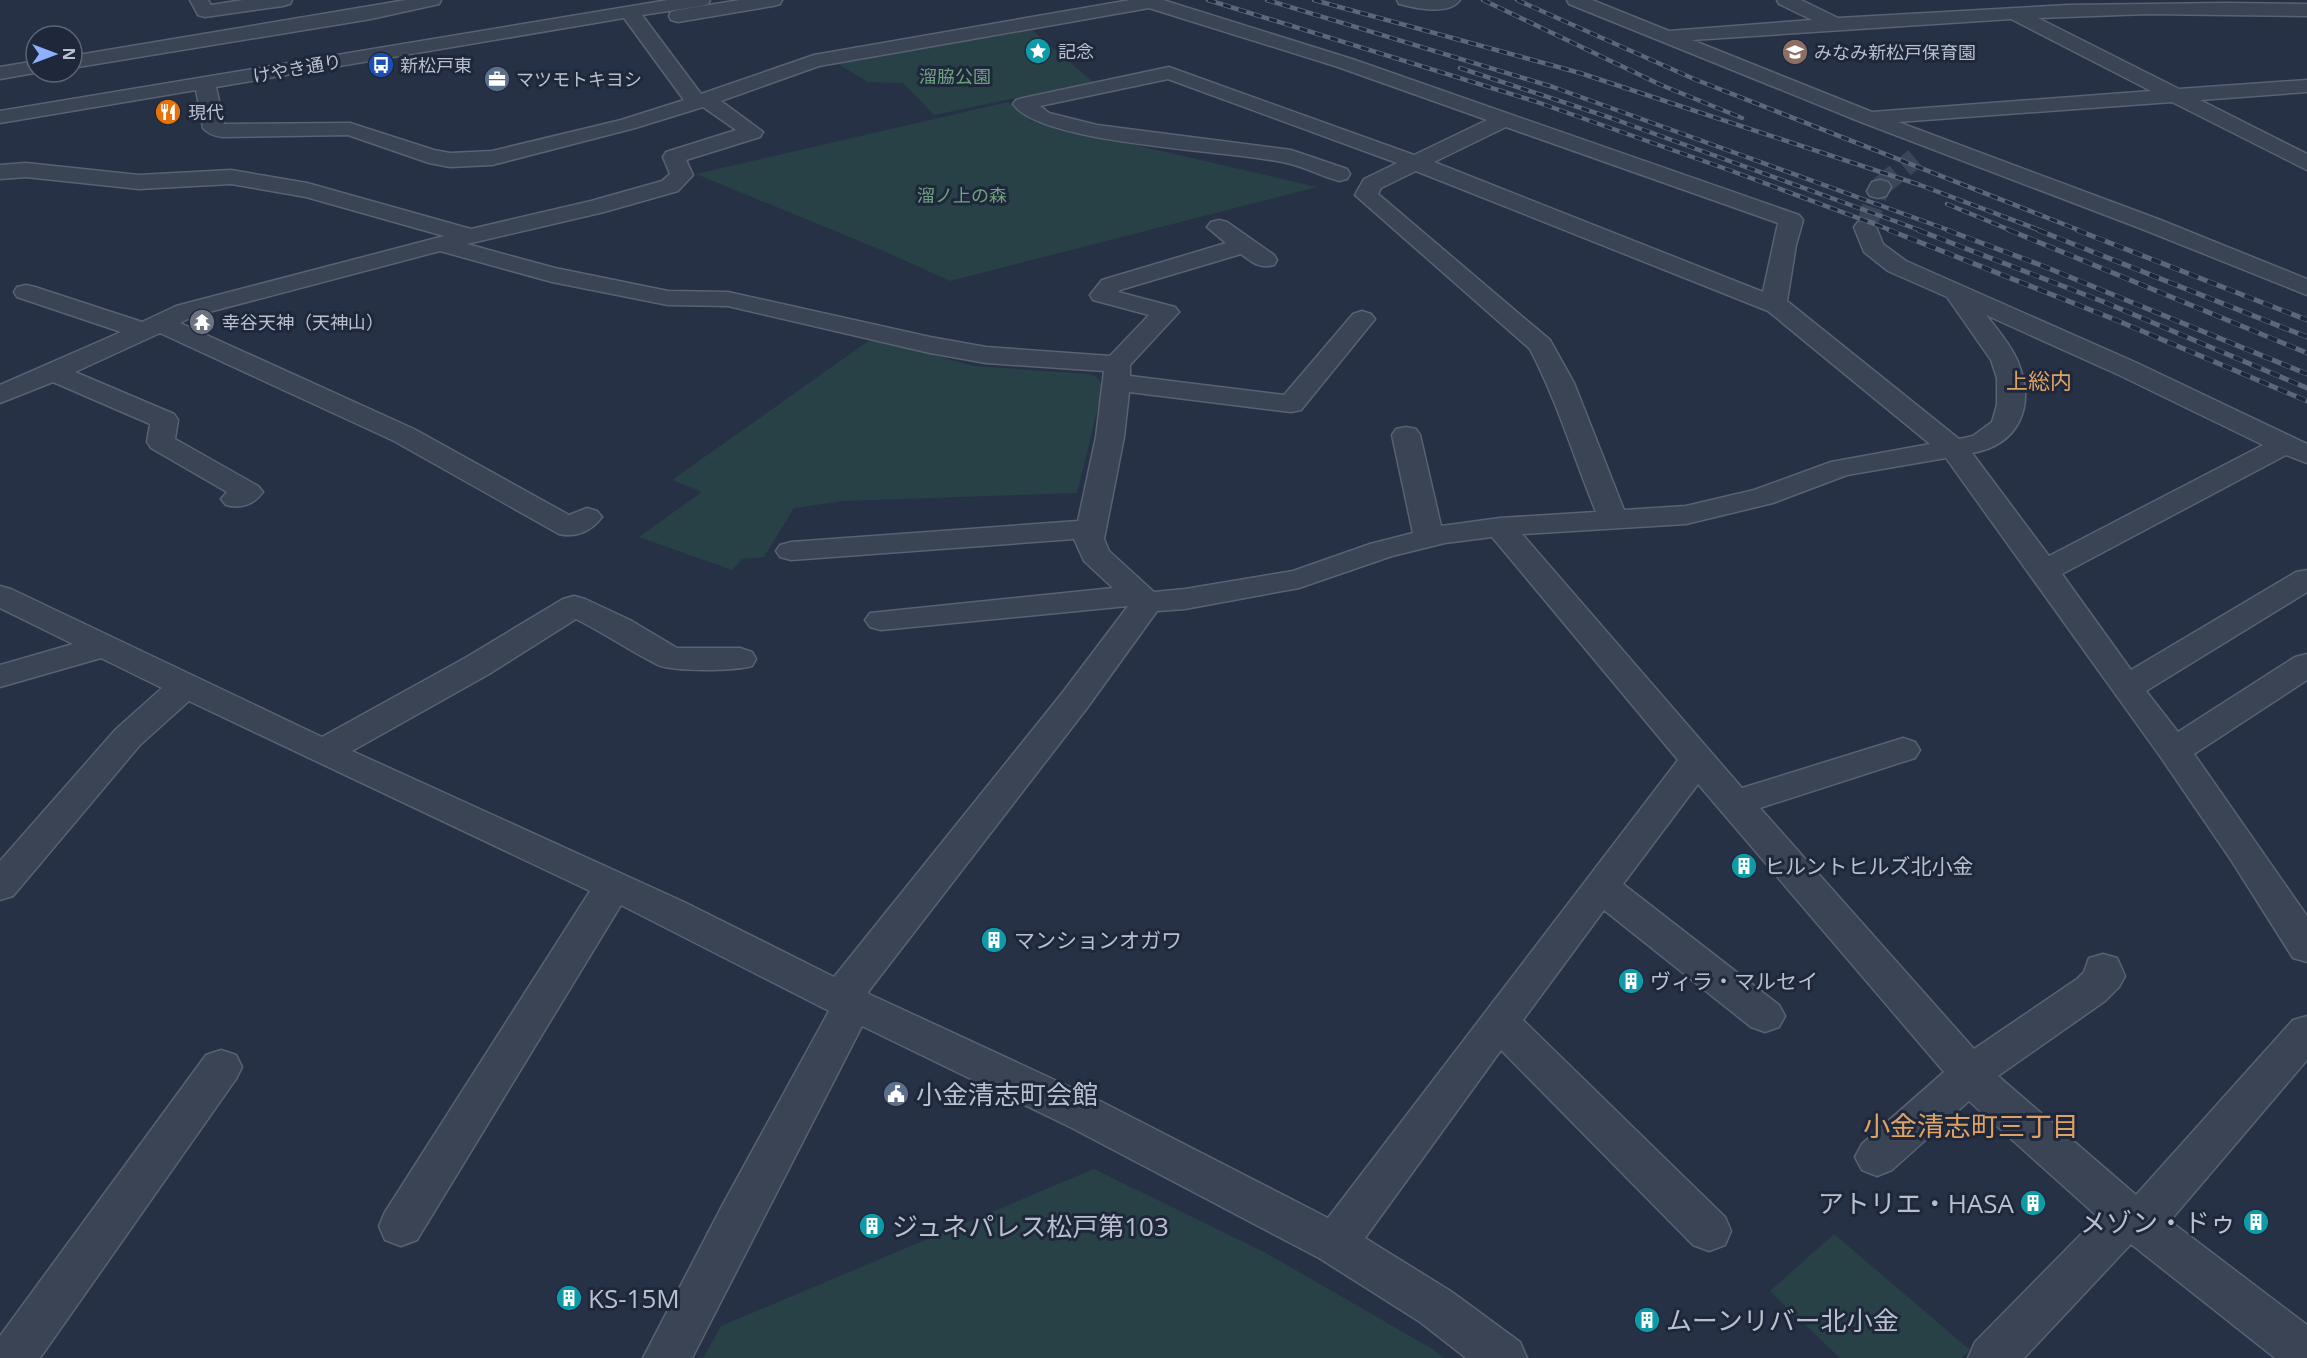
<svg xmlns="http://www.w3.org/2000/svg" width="2307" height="1358" font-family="'Open Sans','Noto Sans JP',sans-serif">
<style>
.green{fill:#284147}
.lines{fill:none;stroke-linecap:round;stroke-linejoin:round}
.minor-tunnel{stroke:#3c465a;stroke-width:21;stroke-dasharray:21 10;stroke-linecap:butt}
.minor-casing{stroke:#596172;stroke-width:3}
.minor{fill:#3b4455;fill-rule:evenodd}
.rail-far1-casing{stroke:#5d677c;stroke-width:4.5}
.rail-casing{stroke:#5d677c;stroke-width:5}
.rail-far1{stroke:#1f283b;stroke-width:3;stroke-dasharray:8;stroke-linecap:butt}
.rail{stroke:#1f283b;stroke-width:4;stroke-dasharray:10;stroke-linecap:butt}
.labels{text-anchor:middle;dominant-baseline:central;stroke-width:6;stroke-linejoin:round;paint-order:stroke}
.far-poi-label{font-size:18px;fill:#b9bfce;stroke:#1f283b;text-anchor:start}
.far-street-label{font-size:18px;fill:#b9bfce;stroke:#1f283b}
.far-park-label{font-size:18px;fill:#6ea17e;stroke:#1f283b}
.poi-label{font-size:21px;fill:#b9bfce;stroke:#1f283b;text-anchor:start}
.neighbourhood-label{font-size:22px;fill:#dea264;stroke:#1f283b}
.near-poi-label{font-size:26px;fill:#b9bfce;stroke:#1f283b;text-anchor:start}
.near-neighbourhood-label{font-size:27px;fill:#dea264;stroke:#1f283b}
</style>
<rect width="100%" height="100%" fill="#263146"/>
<!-- green -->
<path class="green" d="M1030 28 1093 82 934 115 903 83 868 82 838 64Z
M1008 102 1031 121 1317 187 950 281 886 252 696 174Z
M874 339 974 366 1089 374 1097 377 1103 387 1077 493 843 501 794 508 764 557 742 559 732 570 639 537 702 492 672 480 867 342Z
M1094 1169 1266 1253 1434 1350 1444 1358H703L721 1326Z
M1834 1234 1970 1350 1961 1358H1840L1770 1291Z"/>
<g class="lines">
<!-- minor-tunnel -->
<path class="minor-tunnel" d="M1880 187 1915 158
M1866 227 1878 191"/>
<!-- minor casing -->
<g class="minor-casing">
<path id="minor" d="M190 0H208L211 5 243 0H292L290 4 283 6 205 17 198 15Z
M406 0H441L439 4 371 19 72 68V56Z
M668 0H710L708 4 701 6 642 15 701 94 814 55 1130 0H1163L1352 59 1799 215 1803 220 1796 245 1787 301 1959 439 1973 436 1992 422 1997 405V378L1991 360 1947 297 1888 271 1864 252 1854 227 1858 222 1866 220 1874 222 1883 244 1906 261 2137 363 2307 444V463L2286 455 2062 574 2131 670 2296 572 2307 570V592L2146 691 2178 732 2295 657 2307 654V680L2194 754 2307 916V962L2293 958 2231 860 2162 759 1946 458 1847 475 1773 503 1686 524 1522 534 1742 788 1903 738 1915 742 1920 750 1915 758 1760 808 1974 1049 2077 979 2084 972 2089 958 2103 954 2117 958 2125 976 2119 987 2105 1001 1998 1076 2136 1195 2293 1020 2307 1016V1060L2170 1221 2307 1325V1358H2275L2131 1244 2024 1358H1968L1975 1342 2098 1217 1969 1101 1892 1170 1877 1176 1862 1170 1855 1157 1862 1144 1944 1072 1698 784 1623 884 1779 1005 1785 1016 1779 1027 1765 1032 1751 1027 1604 910 1523 1020 1725 1217 1731 1231 1725 1245 1709 1251 1693 1245 1501 1050 1365 1238 1452 1292 1520 1342 1527 1358H1466L1420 1322 1319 1258 1070 1127 862 1026 692 1358H643L722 1206 829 1011 621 905 417 1240 401 1246 385 1240 379 1226 385 1212 590 891 189 701 140 745 13 896 0 900V861L116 729 162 688 101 658 0 687V665L73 644 0 608V586L11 589 322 737 465 658 563 599 574 596 585 599 630 620 677 648H740L752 652 756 659 752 666C734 671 674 672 658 665 630 651 604 633 576 619L489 674 352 751 684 902 834 977 1063 692 1128 606 881 630 870 627 865 620 870 613 1113 588 1084 561 1074 539 791 560 780 557 776 551 780 545 791 542 1078 521 1096 437 1104 371 986 363 930 353 728 306 668 305 552 282 440 251 194 316 180 323 414 429 569 515 587 508 597 511 602 517C592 531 576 538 559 534L394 441 160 333 75 372 174 414 178 420 175 439 258 486 263 492C254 505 240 509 226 505L221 499 227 492 151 448 147 442 150 424 53 382 0 403V385L121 332 17 297 14 292 17 287 26 285 35 287 142 322 176 306 444 236 306 197 231 184 139 189 26 177 0 179V165L26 163 139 175 231 170 307 183 471 229 591 201 662 181 670 174 663 157 666 152 736 130 703 107 635 128 492 165 450 167 429 163 348 135 222 137C215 136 208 134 203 128L196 90 0 123V111ZM1149 8 1338 67 1487 120 1414 155 1169 67 1023 98 1016 100 1013 104C1041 145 1233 150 1287 163 1305 167 1321 176 1339 181L1347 179 1350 174 1347 169 1291 150 1097 125 1049 113 1040 106 1168 79 1397 163 1364 179 1355 195 1530 349C1557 401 1574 458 1596 512L1500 518 1441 526 1420 435 1416 429 1406 427 1396 429 1392 435 1413 533 1370 544 1293 571 1185 589 1154 592 1109 551 1104 539 1124 437 1129 392 1291 412 1301 410 1375 319 1371 314 1362 311 1353 314 1284 395 1130 376V365L1179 312 1175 307 1118 292 1120 290 1241 254C1252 262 1259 269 1274 265L1277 260 1274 255 1227 222 1219 220 1211 222 1207 227 1226 243 1102 280 1090 295 1093 300 1149 315 1110 356 986 347 930 337 728 292 668 291 555 268 467 244 604 212 678 191 693 175 686 160 760 137 763 132 721 101 819 66ZM624 18 684 100 621 120 492 151 450 153 434 150 350 123 224 124 216 87ZM1506 127 1778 223 1763 292 1434 162ZM1416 171 1768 311 1930 444 1831 462 1754 490 1686 506 1624 510 1574 383 1550 340 1378 194 1381 188ZM1986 315 2119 375 2263 445 2049 556 1972 453C2019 445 2036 406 2018 362 2011 345 1997 329 1986 315ZM1492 537 1678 760 1328 1218 1100 1101 869 994 868 992 1087 708 1157 611 1185 609 1299 588 1392 556 1445 543Z
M740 0H782L780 4 773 6 678 22 671 20 669 16 671 12 678 10Z
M1397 0H1460C1449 16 1415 8 1399 4Z
M1567 0H1592L1669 31 1812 20 1779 4 1777 0H1801L1838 18 2068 5 2227 3 2307 4V16L2148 14 2038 18 2179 89 2307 80V92L2200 100 2307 154V170L2172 102 1898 122 2158 219 2307 279V295L2142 229 1861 122 1569 4ZM2011 19 2151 91 1872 112 1692 40Z
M36 61V72H40L0 79V67Z
M1880 180 1888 182 1891 187 1886 196 1878 198 1870 196 1867 191 1872 182Z
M221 1050 236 1055 242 1067 236 1079 40 1358H0V1336L206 1055Z"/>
</g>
<!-- minor -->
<use href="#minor" class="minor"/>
<!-- rail-far1 casing -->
<g class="rail-far1-casing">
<path id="rail-far1" d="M1208 0 1534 101 1729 170 1893 231
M1267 0 1553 87 1951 231
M1314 0 1580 73 1920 185 2042 231
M1483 0 1661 85 1742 118
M1517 0 1694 79 2081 231
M1460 68 1611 118 1922 231
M1947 204 2012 231"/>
</g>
<!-- rail casing -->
<g class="rail-casing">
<path id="rail" d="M1889 230 2116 320 2307 401
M1918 230 2104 302 2307 388
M1947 230 2043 266 2307 374
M2009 230 2307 353
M2038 230 2307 337
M2077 230 2307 320"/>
</g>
<!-- rail-far1 -->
<use href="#rail-far1" class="rail-far1"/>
<!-- rail -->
<use href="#rail" class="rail"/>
</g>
<!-- icons -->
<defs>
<g id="sight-disc" transform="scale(1.35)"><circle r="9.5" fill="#0f9aa8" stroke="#1f283b"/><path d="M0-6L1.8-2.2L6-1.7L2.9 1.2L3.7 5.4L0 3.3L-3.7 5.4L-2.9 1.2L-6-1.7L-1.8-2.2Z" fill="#fff"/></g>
<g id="school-disc" transform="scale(1.35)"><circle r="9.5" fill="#8d6e63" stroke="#1f283b"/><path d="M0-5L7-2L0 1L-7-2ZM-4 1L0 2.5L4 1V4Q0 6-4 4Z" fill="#fff"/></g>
<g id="bus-disc" transform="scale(1.35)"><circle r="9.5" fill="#1a4fb4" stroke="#1f283b"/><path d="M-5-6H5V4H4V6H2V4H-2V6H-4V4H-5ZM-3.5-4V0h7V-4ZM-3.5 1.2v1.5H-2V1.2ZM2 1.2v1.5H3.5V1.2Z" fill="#fff"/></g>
<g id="office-disc" transform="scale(1.35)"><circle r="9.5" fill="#5c6f8a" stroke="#1f283b"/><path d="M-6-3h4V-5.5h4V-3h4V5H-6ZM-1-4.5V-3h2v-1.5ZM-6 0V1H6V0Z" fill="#fff"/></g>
<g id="restaurant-disc" transform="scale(1.35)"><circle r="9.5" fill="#e8710a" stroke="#1f283b"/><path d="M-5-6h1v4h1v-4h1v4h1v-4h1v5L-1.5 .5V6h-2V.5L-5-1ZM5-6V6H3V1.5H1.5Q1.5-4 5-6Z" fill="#fff"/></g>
<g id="temple-disc" transform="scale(1.35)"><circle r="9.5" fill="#6b7280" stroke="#1f283b"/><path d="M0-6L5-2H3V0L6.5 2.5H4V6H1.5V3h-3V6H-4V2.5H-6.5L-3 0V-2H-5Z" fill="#fff"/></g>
<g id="building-disc" transform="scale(1.35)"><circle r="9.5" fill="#0f9aa8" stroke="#1f283b"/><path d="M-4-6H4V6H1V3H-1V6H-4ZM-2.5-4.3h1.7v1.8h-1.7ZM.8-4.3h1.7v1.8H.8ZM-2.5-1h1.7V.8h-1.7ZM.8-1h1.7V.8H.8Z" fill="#fff"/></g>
<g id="civic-disc" transform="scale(1.35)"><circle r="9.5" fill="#5c6f8a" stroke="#1f283b"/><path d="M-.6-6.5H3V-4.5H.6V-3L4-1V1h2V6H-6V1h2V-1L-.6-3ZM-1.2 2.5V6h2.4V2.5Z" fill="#fff"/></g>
</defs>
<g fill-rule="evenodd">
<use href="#sight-disc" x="1038" y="51"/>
<use href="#school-disc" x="1795" y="52"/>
<use href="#bus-disc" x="381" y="65"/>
<use href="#office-disc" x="497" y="79"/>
<use href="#restaurant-disc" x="168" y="112"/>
<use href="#temple-disc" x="202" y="322"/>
<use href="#building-disc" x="1744" y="866"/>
<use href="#building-disc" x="994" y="940"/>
<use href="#building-disc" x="1631" y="981"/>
<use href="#civic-disc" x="896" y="1094"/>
<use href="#building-disc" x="2033" y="1203"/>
<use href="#building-disc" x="2256" y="1222"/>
<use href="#building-disc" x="872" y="1226"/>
<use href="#building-disc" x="569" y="1298"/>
<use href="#building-disc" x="1647" y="1320"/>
</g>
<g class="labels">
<!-- far-poi labels -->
<g class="far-poi-label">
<text x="1058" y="51">記念</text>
<text x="1814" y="52">みなみ新松戸保育園</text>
<text x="400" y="65">新松戸東</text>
<text x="516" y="79">マツモトキヨシ</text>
<text x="188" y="112">現代</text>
<text x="222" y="322">幸谷天神（天神山）</text>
</g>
<!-- far-street labels -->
<g class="far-street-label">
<text transform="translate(297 68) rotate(-10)">けやき通り</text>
</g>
<!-- far-park labels -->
<g class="far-park-label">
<text x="955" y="76">溜脇公園</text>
<text x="962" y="195">溜ノ上の森</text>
</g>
<!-- poi labels -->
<g class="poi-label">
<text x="1764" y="866">ヒルントヒルズ北小金</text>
<text x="1014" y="940">マンションオガワ</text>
<text x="1650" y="981">ヴィラ・マルセイ</text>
</g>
<!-- neighbourhood labels -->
<g class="neighbourhood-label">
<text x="2039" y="380">上総内</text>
</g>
<!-- near-poi labels -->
<g class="near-poi-label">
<text x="916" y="1094">小金清志町会館</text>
<text x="2014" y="1203" text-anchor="end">アトリエ・HASA</text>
<text x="2236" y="1222" text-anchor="end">メゾン・ドゥ</text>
<text x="892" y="1226">ジュネパレス松戸第103</text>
<text x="588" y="1298">KS-15M</text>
<text x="1666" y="1320">ムーンリバー北小金</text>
</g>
<!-- near-neighbourhood labels -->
<g class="near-neighbourhood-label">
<text x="1971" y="1125">小金清志町三丁目</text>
</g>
</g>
<!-- north arrow -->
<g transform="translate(54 54) rotate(90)"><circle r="28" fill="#1f283b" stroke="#5d6476" stroke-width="1.5"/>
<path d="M0-4.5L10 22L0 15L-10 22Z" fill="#8db0ff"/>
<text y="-9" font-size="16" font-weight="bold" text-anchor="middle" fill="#b9bfce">N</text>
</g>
</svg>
